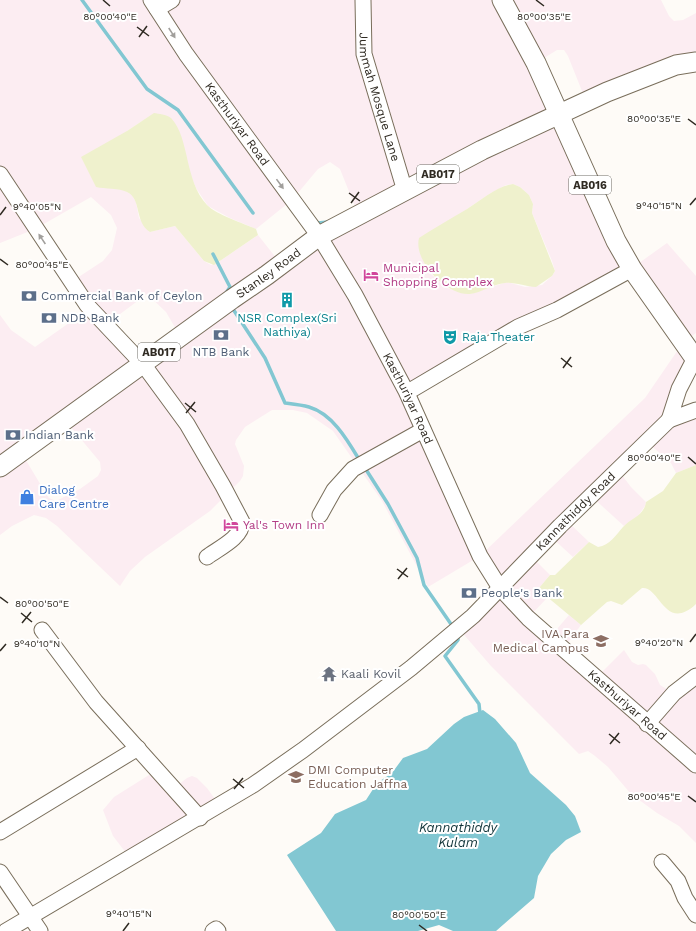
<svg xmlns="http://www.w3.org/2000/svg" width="696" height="931" font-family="'Work Sans',sans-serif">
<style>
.commercial{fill:#fcedf2;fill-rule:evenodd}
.green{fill:#eff1cd}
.water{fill:#82c7d2}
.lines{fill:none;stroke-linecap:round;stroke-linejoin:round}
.stream{stroke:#82c7d2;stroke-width:3.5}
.minor-casing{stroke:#796e5b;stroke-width:17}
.major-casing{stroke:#796e5b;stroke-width:21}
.minor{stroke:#fff;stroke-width:15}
.major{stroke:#fff;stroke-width:19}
.oneway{fill:#a19f9c}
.ticks{fill:none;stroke:#2f2a22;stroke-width:1.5}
.labels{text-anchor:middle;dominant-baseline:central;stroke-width:4;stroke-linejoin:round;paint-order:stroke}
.shield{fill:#fff;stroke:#6d6a64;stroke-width:1}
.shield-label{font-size:11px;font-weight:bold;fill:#2f2a22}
.street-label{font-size:12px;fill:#2f2a22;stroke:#fff}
.hotel-label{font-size:12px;fill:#b23c85;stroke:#fff;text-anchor:start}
.service-label{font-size:12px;fill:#4e5e75;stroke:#fff;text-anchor:start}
.culture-label{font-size:12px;fill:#0d838f;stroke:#fff}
.shop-label{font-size:12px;fill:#366cbe;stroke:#fff;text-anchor:start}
.education-label{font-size:12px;fill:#785e54;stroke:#fff;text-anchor:end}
.worship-label{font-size:12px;fill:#5b616d;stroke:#fff;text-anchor:start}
.water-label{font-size:13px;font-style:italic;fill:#103338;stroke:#fff}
.ticks-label{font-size:10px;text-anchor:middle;fill:#2f2a22;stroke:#fff;stroke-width:4;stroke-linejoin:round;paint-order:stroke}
</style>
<rect width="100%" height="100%" fill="#fefbf7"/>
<!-- commercial -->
<path class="commercial" d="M0 0H661L669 16 674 21 683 20 696 13V62L586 101 568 56 564 50H557L536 63 632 268 667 243 696 276V333L684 342 695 358 669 420 696 410V465L676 473 671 463 647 442 618 470 631 487 646 502 645 506 638 516 624 526 591 496 566 520 589 542 573 557 550 536 531 556 550 575 539 588 547 598 528 618 550 637 569 615 581 625 563 649 596 678 624 650 632 662 638 665 643 664 646 665 655 674 660 685 670 691 696 676V843L679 826 657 813 631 794 608 767 595 756 588 751 579 754 491 666 459 629 500 588 480 556 428 587 382 501 333 431 307 413 293 410H272L245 427 236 440 235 444 244 466 243 476 240 481 210 511 145 557 130 571 120 586 57 526 46 518 34 515 12 526 0 535V315L11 330 35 347 76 318 87 305 71 282 103 261 112 250 117 228 111 215 91 197 35 229 0 243ZM142 121 179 132 189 171 196 188 208 206 230 218 256 229 292 200 318 169 330 162 340 169 358 214 277 259 258 235 217 263 211 265 204 261 175 226 150 232 139 218 136 202 132 195 126 191 127 131ZM513 184 520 187 529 195 533 204 532 213 552 261 555 271 552 276 542 285 525 287 507 282 470 294 447 288 431 274 419 248 467 209 491 193 506 185ZM632 269 684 341 645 398 480 556 413 389ZM147 294 166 312 180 336 144 364 108 323ZM65 420 100 462 101 470 98 476 80 489 56 501 49 498 45 492 21 452Z
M157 770 174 788 187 778 192 776 197 778 207 788 220 806 130 858 113 836 103 810 114 797Z"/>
<!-- green -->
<path class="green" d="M154 113C159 114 166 114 171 118 190 138 184 180 207 205 217 215 243 223 256 229L258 235 214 265 204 261 175 226 150 232C134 222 142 199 127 192 119 188 105 189 96 187L81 157 127 131Z
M513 184 520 187 529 195 533 204 532 213 555 271 552 276 536 287C526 287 515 282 505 283 493 284 481 293 470 294 447 296 413 261 419 238 436 227 450 219 467 209 482 200 495 187 513 184Z
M696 465V604C665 633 660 586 642 588L622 605 611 601 607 602 581 625 540 591 539 588 550 575H555L589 542 598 547C610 545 616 535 623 527 631 518 644 516 646 502L663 491 676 473Z"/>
<!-- water -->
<path class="water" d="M483 710 495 719 516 743 530 773 566 805 575 816 581 832 566 840 551 854 538 876 534 898 496 931H453L439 925 418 931H336L287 855 321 833 335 814 366 800 377 783 392 773 403 758 427 749 454 724 464 717Z"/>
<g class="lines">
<!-- stream -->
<path class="stream" d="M82 0 147 89 178 110 253 213
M316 221 318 223 328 222
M213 254 230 287 226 293
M231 306 265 358 285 403C293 404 302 405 309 407 333 414 348 441 360 461
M365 468 388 504 417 558 424 585 453 627
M458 635V640L445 656 479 704 480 714"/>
<!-- minor casing -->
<g class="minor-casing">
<g id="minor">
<path id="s1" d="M151 0 186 54 319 236 355 295 406 391 480 556 500 588 528 618 696 765"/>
<path id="s2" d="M363 0 364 54 405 191"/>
<path d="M157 9 172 0"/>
<path d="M0 174 87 305 136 357"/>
<path d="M695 358 679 389 669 420 696 410"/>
<path d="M143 364 187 424 223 486 242 522C242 538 219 548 207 557"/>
<path d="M413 389 518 327 557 310 632 269"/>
<path d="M320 515 334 490 353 469 423 430"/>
<path d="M42 630 96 702 200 818"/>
<path d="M647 724 674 693 696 676"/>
<path d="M0 832 138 748"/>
<path d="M662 862 678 881 685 898 696 915"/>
<path d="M0 872 40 931"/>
<path id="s3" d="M6 931 253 785 303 750 411 668 473 616 560 526 669 420"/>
<path d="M213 931 216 929 218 931"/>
</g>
</g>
<!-- major casing -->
<g class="major-casing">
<g id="major">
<path d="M502 0 536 63 616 241 632 269 696 360"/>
<path id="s4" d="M0 467 232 299 267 275 319 236 482 150 607 92 676 65 696 62"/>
</g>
</g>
<!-- minor -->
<use href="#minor" class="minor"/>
<!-- major -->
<use href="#major" class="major"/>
</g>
<!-- one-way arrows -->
<defs><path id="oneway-solid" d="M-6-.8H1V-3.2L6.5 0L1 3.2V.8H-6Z"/></defs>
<g class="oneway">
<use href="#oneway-solid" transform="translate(172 33) rotate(57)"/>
<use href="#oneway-solid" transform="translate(280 184) rotate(54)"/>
<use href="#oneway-solid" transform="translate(42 239) rotate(-124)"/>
</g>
<!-- ticks -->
<path class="ticks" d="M103 0 110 6M536 0 544 6M137 27 149 36M139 37 147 26M688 119 696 125M349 193 360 201M351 203 359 192M690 205 696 198M0 215 6 207M0 259 8 265M561 358 572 367M563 368 571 357M185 403 196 412M186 413 195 402M688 457 696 464M397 569 408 577M398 579 407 568M0 597 8 603M21 613 32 622M22 623 31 612M690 642 696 634M0 651 6 644M609 734 620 743M610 744 619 733M233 779 244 788M234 789 243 778M688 796 696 802M419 925 427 931M123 931 129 923"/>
<!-- icons -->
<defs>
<g id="hotel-bare" transform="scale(1.2)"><path d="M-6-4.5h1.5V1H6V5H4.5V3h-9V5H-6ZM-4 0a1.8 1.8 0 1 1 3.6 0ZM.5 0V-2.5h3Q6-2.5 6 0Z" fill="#d1479c" stroke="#fff" stroke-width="2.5" paint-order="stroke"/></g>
<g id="bank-bare" transform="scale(1.2)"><path d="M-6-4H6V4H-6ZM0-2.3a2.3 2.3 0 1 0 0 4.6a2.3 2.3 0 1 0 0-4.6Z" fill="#5c6f8a" stroke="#fff" stroke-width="2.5" paint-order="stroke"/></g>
<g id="building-bare" transform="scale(1.2)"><path d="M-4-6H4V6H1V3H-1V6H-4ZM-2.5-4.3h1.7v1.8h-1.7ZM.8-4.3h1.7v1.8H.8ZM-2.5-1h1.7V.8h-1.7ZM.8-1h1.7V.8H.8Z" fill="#0f9aa8" stroke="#fff" stroke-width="2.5" paint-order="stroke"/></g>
<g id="theatre-bare" transform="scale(1.2)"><path d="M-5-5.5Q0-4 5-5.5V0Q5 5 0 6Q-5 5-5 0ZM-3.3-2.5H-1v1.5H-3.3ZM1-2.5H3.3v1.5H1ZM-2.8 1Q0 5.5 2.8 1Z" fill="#0f9aa8" stroke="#fff" stroke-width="2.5" paint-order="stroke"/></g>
<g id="shop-bare" transform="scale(1.2)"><path d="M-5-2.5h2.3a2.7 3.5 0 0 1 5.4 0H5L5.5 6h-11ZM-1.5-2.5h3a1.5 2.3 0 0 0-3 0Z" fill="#3f7fe0" stroke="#fff" stroke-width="2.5" paint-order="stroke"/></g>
<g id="university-bare" transform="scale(1.2)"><path d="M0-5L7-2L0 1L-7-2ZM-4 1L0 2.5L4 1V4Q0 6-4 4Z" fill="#8d6e63" stroke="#fff" stroke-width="2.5" paint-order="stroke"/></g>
<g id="temple-bare" transform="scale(1.2)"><path d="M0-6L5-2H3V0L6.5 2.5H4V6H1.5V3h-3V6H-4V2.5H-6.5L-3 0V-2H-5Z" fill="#6b7280" stroke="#fff" stroke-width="2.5" paint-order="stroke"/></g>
</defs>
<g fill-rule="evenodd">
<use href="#hotel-bare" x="371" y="275"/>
<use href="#bank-bare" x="29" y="296"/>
<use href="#building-bare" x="287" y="300"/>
<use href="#bank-bare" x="49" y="318"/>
<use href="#bank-bare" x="221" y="335"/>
<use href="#theatre-bare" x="450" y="337"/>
<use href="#bank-bare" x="13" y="435"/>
<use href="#shop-bare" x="27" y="497"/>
<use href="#hotel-bare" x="231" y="525"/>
<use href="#bank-bare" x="469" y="593"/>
<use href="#university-bare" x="601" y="641"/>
<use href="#temple-bare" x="329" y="674"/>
<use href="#university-bare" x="296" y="777"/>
</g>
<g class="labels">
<!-- shield labels -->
<g class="shield">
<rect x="417" y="165" width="42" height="18" rx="3"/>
<rect x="569" y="176" width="42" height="18" rx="3"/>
<rect x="138" y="343" width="42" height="18" rx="3"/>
</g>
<g class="shield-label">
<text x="438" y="174">AB017</text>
<text x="590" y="185">AB016</text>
<text x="159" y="352">AB017</text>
</g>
<!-- street labels -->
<g class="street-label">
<text stroke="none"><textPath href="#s2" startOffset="99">Jummah Mosque Lane</textPath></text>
<text stroke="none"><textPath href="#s1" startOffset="151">Kasthuriyar Road</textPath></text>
<text stroke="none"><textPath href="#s4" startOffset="331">Stanley Road</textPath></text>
<text stroke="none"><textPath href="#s1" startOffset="475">Kasthuriyar Road</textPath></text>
<text stroke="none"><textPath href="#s3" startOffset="711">Kannathiddy Road</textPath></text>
<text stroke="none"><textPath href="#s1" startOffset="859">Kasthuriyar Road</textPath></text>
</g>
<!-- hotel labels -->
<g class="hotel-label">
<text x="383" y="268">Municipal<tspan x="383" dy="14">Shopping Complex</tspan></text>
<text x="243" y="525">Yal's Town Inn</text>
</g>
<!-- service labels -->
<g class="service-label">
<text x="41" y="296">Commercial Bank of Ceylon</text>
<text x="61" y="318">NDB Bank</text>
<text x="221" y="352" text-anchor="middle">NTB Bank</text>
<text x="25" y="435">Indian Bank</text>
<text x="481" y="593">People's Bank</text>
</g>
<!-- culture labels -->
<g class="culture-label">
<text x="287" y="318">NSR Complex(Sri<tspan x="287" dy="14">Nathiya)</tspan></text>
<text x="462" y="337" text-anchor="start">Raja Theater</text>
</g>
<!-- shop labels -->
<g class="shop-label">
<text x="39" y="490">Dialog<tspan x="39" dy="14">Care Centre</tspan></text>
</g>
<!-- education labels -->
<g class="education-label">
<text x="589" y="634">IVA Para<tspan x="589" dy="14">Medical Campus</tspan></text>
<text x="308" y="770" text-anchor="start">DMI Computer<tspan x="308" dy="14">Education Jaffna</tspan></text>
</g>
<!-- worship labels -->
<g class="worship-label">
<text x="341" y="674">Kaali Kovil</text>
</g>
<!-- water labels -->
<g class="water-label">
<text x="458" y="827">Kannathiddy<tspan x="458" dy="15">Kulam</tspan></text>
</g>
</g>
<g class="ticks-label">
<text x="110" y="20">80°00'40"E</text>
<text x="544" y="20">80°00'35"E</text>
<text x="654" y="122">80°00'35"E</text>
<text x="659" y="209">9°40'15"N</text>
<text x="37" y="210">9°40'05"N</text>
<text x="42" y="268">80°00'45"E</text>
<text x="654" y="461">80°00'40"E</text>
<text x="42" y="607">80°00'50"E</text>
<text x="659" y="646">9°40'20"N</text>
<text x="37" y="647">9°40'10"N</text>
<text x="654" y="800">80°00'45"E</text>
<text x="129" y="917">9°40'15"N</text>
<text x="419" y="918">80°00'50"E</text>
</g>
</svg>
